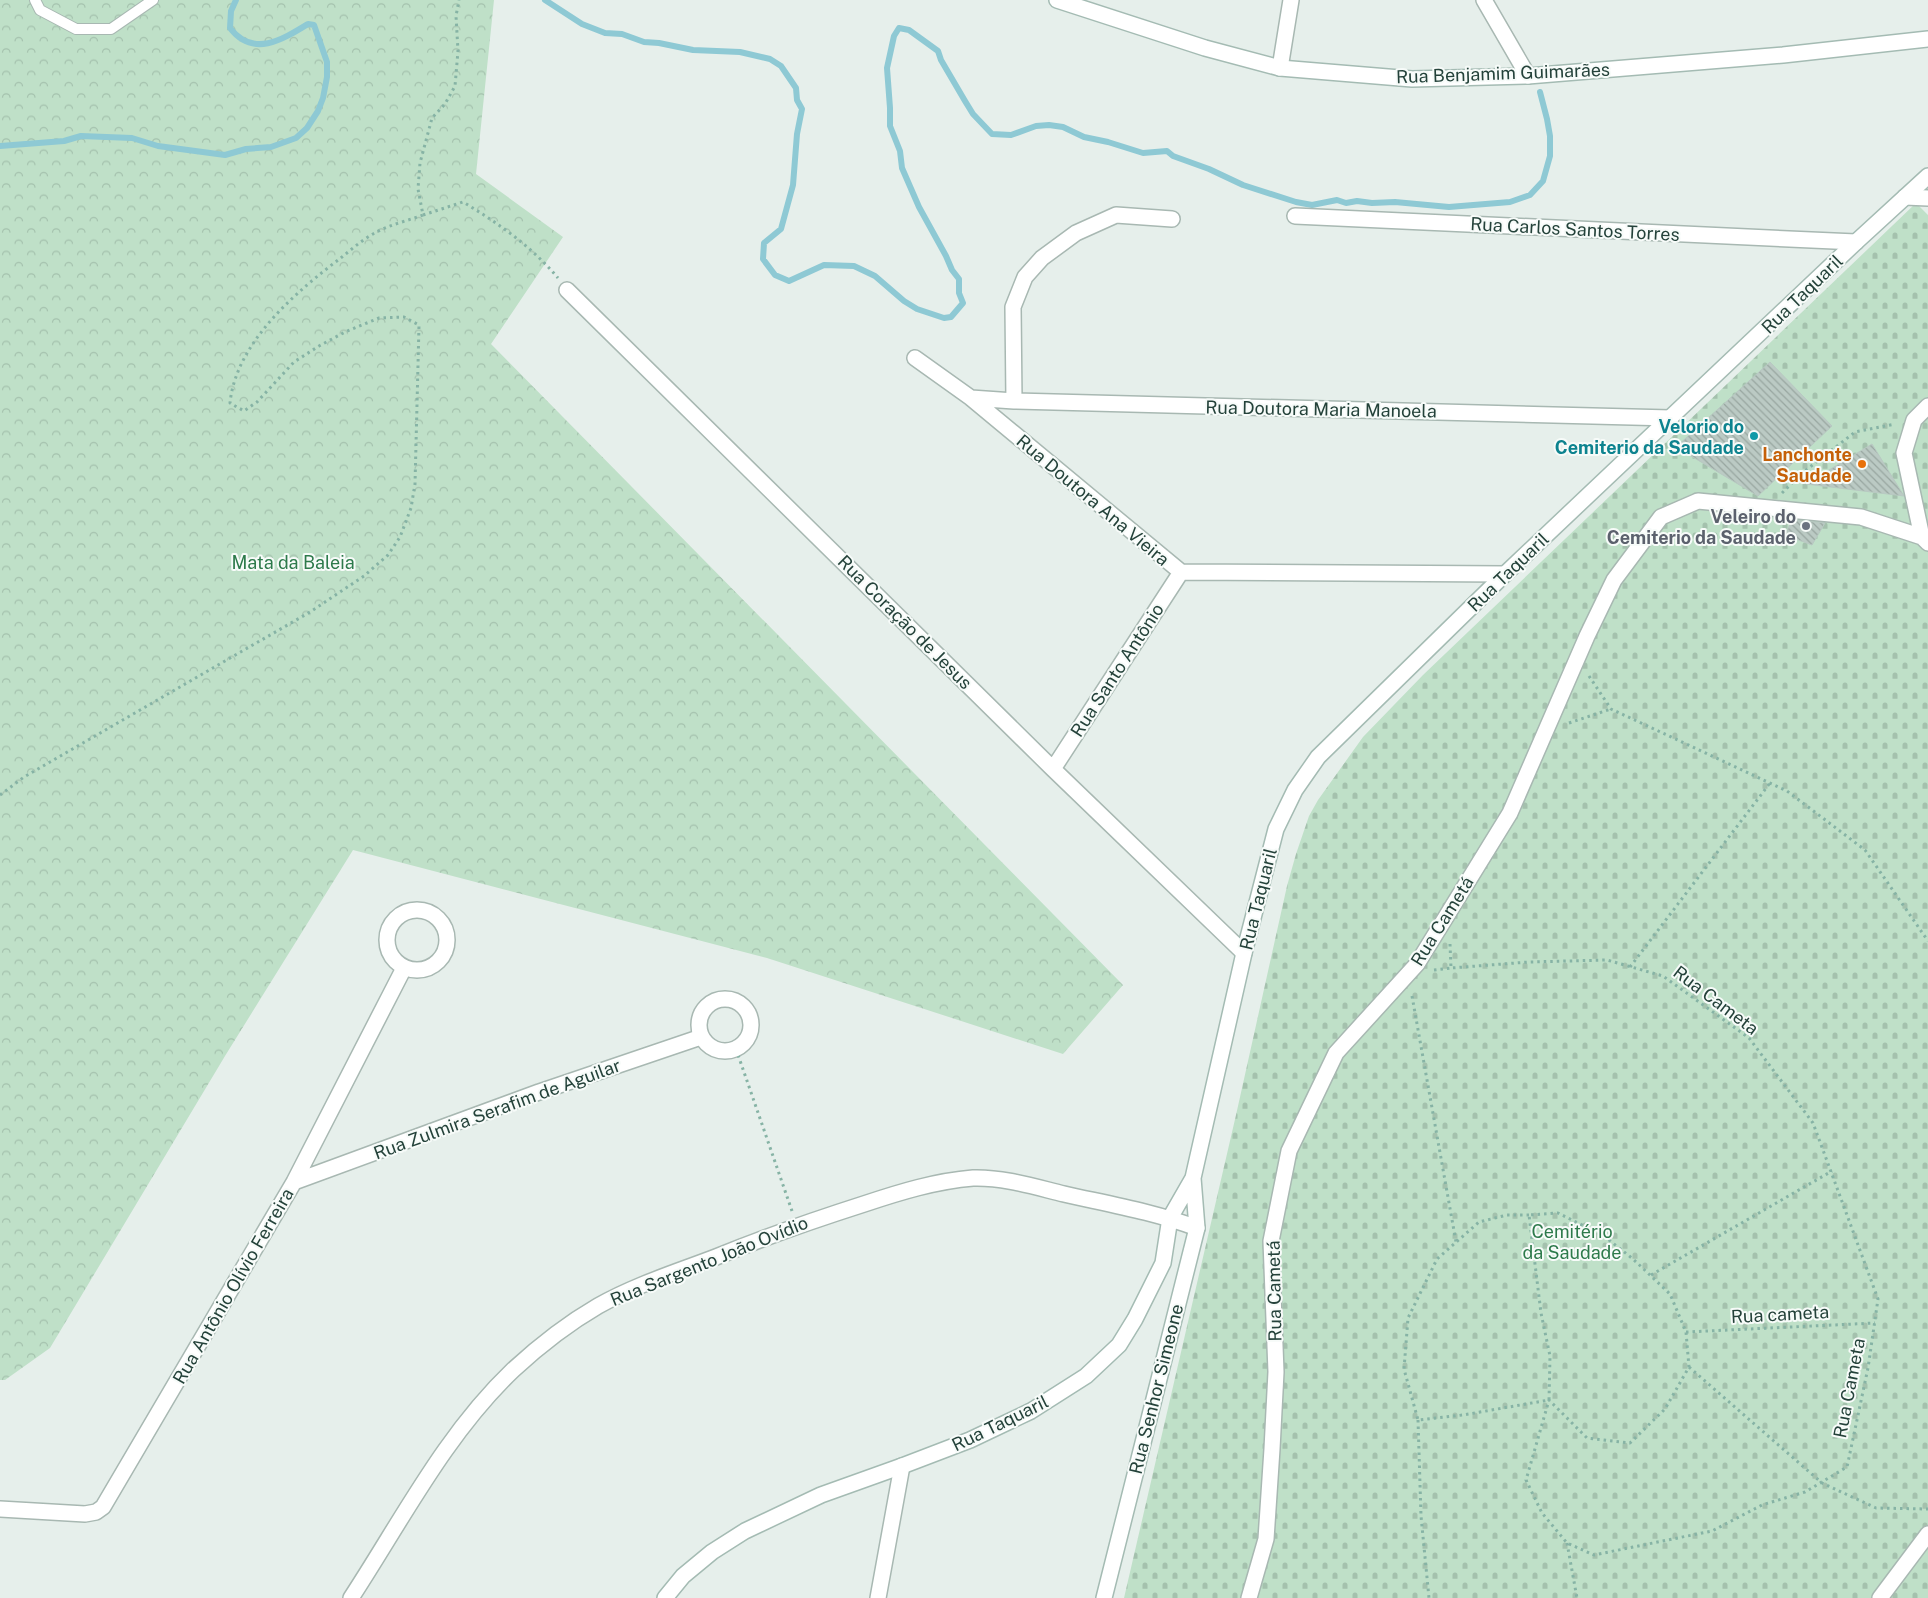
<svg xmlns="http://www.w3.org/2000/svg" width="1928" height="1598" font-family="'Public Sans',sans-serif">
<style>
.forest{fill:url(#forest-crowns)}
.cemetery{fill:url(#cemetery-stones)}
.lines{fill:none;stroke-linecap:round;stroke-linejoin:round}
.stream{stroke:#8ec9d4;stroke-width:6}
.building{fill:url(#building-back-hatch);stroke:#b8c9c2}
.lane-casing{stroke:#a8b8b2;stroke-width:12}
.street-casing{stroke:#a8b8b2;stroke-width:18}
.secondary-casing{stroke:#a4bbb3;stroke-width:18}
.path{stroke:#86b3a5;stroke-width:3;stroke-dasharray:2.5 4;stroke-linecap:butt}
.lane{stroke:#fff;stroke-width:10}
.street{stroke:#fff;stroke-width:15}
.secondary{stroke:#fff;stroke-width:15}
.culture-dot{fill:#0f9aa8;stroke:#f7fbf9;stroke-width:2}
.food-dot{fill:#e8710a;stroke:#f7fbf9;stroke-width:2}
.worship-dot{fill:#6b7280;stroke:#f7fbf9;stroke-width:2}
.labels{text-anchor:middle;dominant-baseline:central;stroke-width:4;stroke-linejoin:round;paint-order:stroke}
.street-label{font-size:18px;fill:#24423a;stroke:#f7fbf9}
.culture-label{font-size:18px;font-weight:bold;fill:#0d838f;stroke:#f7fbf9;text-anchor:end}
.food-label{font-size:18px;font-weight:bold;fill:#c56008;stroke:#f7fbf9;text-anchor:end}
.worship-label{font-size:18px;font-weight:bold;fill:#5b616d;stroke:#f7fbf9;text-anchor:end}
.park-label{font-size:18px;fill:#2d7a4b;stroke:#f7fbf9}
</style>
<defs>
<pattern id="forest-crowns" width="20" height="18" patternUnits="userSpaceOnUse" patternTransform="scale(1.25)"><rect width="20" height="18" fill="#bfe0c8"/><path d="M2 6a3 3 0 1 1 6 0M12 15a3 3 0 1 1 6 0" fill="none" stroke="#a4c1ad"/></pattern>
<pattern id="cemetery-stones" width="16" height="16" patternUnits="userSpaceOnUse" patternTransform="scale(1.25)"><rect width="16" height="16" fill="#bfe0c8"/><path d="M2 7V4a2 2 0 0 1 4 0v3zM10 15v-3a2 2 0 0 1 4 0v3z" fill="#a4c1ad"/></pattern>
<pattern id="building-back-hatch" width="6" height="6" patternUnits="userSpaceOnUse" patternTransform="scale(1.25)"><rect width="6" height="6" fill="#bbcac4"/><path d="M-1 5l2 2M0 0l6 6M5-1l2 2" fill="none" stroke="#98a6a0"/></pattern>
</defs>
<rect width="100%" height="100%" fill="#e6efeb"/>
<!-- forest -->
<path class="forest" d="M0 0H494L476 174 563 237 491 344 1123 985 1063 1054 767 958 353 850 225 1056 50 1348 5 1380H0Z"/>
<!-- cemetery -->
<path class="cemetery" d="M1916 203 1928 215V1598H1124L1236 1115 1287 886 1296 854 1309 816 1318 800 1363 737 1423 675Z"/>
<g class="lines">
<!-- stream -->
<path class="stream" d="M545 0 582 24 605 33 622 34 644 42 659 43 693 50 740 52 770 59 781 66 796 88 797 100 802 109 797 134 793 185 781 229 764 243 763 259 775 275 789 281 824 265 854 266 875 276 904 301 917 309 944 318 951 317 963 303 959 293V279L952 270 946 256 919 207 902 168 900 151 890 126V108L887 68 894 36 899 28 909 30 938 51 941 60 965 101 973 114 992 134 1011 135 1036 126 1049 125 1063 127 1084 137 1108 142 1143 153 1167 151 1173 156 1209 169 1243 185 1296 202 1312 205 1337 200 1346 203 1357 201 1372 203 1395 202 1449 207 1510 202 1530 195 1543 181 1550 156V136L1547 119 1540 92
M0 146 64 141 81 136 132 138 158 146 225 155 246 149 271 147 296 138 307 128 318 111 323 98 327 77V62L314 25 308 24C282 40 253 58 230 28L231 11 236 0"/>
</g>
<!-- building -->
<path class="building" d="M1770 362 1832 426 1758 496 1676 447Z
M1872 444 1904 496 1806 484Z
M1792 520 1825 523 1812 545 1785 535Z"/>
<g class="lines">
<!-- lane casing -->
<g class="lane-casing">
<path id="lane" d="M35 0 40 10 76 29H111L153 0"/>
</g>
<!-- street casing -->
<g class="street-casing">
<path id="street" d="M1484 0 1528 76
M1280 68 1291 0
M1905 197 1928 198
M1295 216 1856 242
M567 290 1053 769 1244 953
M915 358 971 398 1181 572 1505 574
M971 398 1014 401 1671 418
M1014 401 1013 307 1025 277 1042 258 1076 233 1116 215 1172 219
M1922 537 1904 453 1914 420 1928 406
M1053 769 1181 572
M387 940a30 30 0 1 1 60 0a30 30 0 1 1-60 0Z
M699 1025a26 26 0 1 1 52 0a26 26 0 1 1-52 0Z
M294 1182 539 1092 701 1037
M0 1509 85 1514 96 1512 103 1507 294 1182 404 968
M351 1598C402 1520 445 1435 513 1370 539 1346 567 1324 598 1306 635 1285 677 1272 716 1257 765 1237 814 1220 864 1204 900 1192 936 1181 973 1178 1003 1177 1035 1187 1064 1194 1108 1204 1154 1212 1197 1228
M878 1598 902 1466
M1249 1598 1266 1539 1272 1449 1276 1372 1271 1241 1289 1151 1336 1053 1417 964 1510 813 1587 636 1614 580 1661 517 1698 501 1861 517 1922 537 1928 543
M1880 1598 1928 1534"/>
</g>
<!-- secondary casing -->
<g class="secondary-casing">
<path id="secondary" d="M1057 0 1205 48 1280 68 1412 79 1528 76 1783 55 1928 39
M665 1598 683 1576 712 1552 745 1531 821 1495 902 1466 970 1440 1031 1411 1086 1376 1119 1345 1135 1319 1163 1263 1170 1218 1193 1178 1244 953 1276 829 1295 790 1318 757 1505 574 1856 242 1928 176
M1104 1598 1197 1228 1193 1178"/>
</g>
<!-- path -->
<path class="path" d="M423 215 463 202C498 223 531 246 558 278
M1782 493 1801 474 1855 432 1895 424
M1589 676 1611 709 1787 791 1865 850 1928 941
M1569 723 1611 709
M0 795 24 777 310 612 364 576 388 555 400 537 411 508 415 484 419 325 404 317 379 318 345 332 319 346 294 362 257 402 244 411 230 403C236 342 297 291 342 257 352 249 362 240 373 234 388 225 407 221 423 215L418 189 420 163 432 118 445 104 455 86 458 51 456 16 459 0
M1450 944 1451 968 1529 962 1607 960 1663 976 1749 1038 1813 1123 1878 1299 1868 1368 1847 1467 1805 1492 1762 1505 1712 1531 1594 1555 1567 1543 1542 1513 1526 1480 1549 1400 1587 1438 1630 1443 1665 1409 1689 1367 1686 1332 1670 1294 1633 1259 1604 1236 1558 1213 1529 1215 1541 1313 1550 1356 1549 1400 1463 1415 1418 1420 1404 1369 1408 1318 1437 1259 1479 1222 1507 1215H1529
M1630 967 1770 783
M1434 970 1451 968
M1412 996 1456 1242
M736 1049 792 1211
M1651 1275 1832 1171
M1686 1332 1875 1323
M1689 1367 1822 1483 1876 1508 1928 1509
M1418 1420 1421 1516 1429 1598
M1567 1543 1577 1598"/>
<!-- lane -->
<use href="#lane" class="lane"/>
<!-- street -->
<use href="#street" class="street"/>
<!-- secondary -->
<use href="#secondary" class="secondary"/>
</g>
<!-- markers -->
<circle class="culture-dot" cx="1754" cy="436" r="5"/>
<circle class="food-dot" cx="1862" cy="464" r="5"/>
<circle class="worship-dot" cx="1806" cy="526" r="5"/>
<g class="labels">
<!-- street labels -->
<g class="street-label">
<text transform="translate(1503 73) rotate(-2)">Rua Benjamim Guimarães</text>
<text transform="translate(1575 229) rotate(3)">Rua Carlos Santos Torres</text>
<text transform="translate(1802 294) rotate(-44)">Rua Taquaril</text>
<text transform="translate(1321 409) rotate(1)">Rua Doutora Maria Manoela</text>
<text transform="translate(1093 500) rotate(40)">Rua Doutora Ana Vieira</text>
<text transform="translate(1508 572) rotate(-44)">Rua Taquaril</text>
<text transform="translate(905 622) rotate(45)">Rua Coração de Jesus</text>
<text transform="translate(1117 670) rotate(-57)">Rua Santo Antônio</text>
<text transform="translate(1258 899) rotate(-76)">Rua Taquaril</text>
<text transform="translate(1442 921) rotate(-58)">Rua Cametá</text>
<text transform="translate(1716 1000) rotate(37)">Rua Cameta</text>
<text transform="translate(497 1109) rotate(-20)">Rua Zulmira Serafim de Aguilar</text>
<text transform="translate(709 1261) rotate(-22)">Rua Sargento João Ovídio</text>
<text transform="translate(233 1286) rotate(-60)">Rua Antônio Olívio Ferreira</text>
<text transform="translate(1274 1291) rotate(-91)">Rua Cametá</text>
<text transform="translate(1780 1314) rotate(-3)">Rua cameta</text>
<text transform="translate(1849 1388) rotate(-79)">Rua Cameta</text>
<text transform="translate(1156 1389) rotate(-76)">Rua Senhor Simeone</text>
<text transform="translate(1000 1423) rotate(-26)">Rua Taquaril</text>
</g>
<!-- culture labels -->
<g class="culture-label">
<text x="1744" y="426">Velorio do<tspan x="1744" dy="21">Cemiterio da Saudade</tspan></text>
</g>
<!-- food labels -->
<g class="food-label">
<text x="1852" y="454">Lanchonte<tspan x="1852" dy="21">Saudade</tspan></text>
</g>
<!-- worship labels -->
<g class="worship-label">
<text x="1796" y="516">Veleiro do<tspan x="1796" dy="21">Cemiterio da Saudade</tspan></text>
</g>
<!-- park labels -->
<g class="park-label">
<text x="293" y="562">Mata da Baleia</text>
<text x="1572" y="1231">Cemitério<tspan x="1572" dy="21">da Saudade</tspan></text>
</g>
</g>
</svg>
